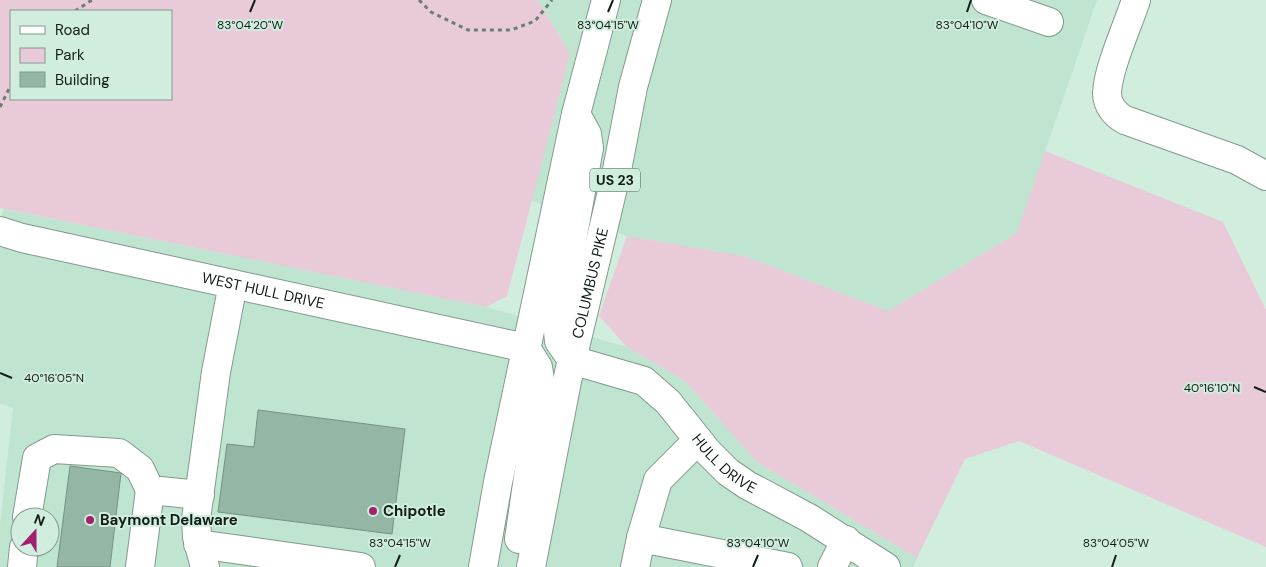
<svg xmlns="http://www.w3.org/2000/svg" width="1266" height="567" font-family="'DM Sans',sans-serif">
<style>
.built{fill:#bfe4d0;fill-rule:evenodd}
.green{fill:#e9cad8;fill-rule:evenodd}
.building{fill:#94b7a5;stroke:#769183}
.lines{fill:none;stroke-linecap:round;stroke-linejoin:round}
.minor-casing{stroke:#819b8d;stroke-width:30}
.highway-casing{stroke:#819b8d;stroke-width:30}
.path{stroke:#6b7e74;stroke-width:3;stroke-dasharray:4 4;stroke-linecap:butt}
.minor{stroke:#fff;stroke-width:28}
.highway{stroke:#fff;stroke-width:28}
.ticks{fill:none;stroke:#131d18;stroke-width:2}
.poi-dot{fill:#a11f6f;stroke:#d0edde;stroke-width:2}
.labels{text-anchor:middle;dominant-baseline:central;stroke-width:4;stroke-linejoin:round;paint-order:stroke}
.shield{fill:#d0edde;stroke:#4c5b53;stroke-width:1}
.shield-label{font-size:14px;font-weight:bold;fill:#131d18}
.street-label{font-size:15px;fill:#131d18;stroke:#d0edde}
.poi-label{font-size:15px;font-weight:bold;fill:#131d18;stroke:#d0edde;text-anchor:start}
.ticks-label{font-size:12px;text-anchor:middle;fill:#131d18;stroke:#d0edde;stroke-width:4;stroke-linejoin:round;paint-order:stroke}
</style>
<rect width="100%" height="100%" fill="#d0edde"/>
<!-- built -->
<path class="built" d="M538 0H1097L1017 233 888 311 744 256 627 236 530 200 570 54Z
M4 209 486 307 627 347 685 381 757 462 917 558 913 567H0V525L13 408 0 403V219ZM20 517H50V547H20Z"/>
<!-- green -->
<path class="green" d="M0 0H538L570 54 507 296 486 307 0 208ZM11 11H171V99H11Z
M1045 151 1223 222 1266 310V547L1019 441 965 459 917 558 757 462 685 381 627 347 599 316 627 236 744 256 888 311 1017 233Z"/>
<!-- building -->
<path class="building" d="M258 410 405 429 392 534 218 512 227 444 254 447Z
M70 466 121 473 110 567H57Z"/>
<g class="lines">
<!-- minor casing -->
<g class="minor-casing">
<g id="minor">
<path d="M986 0 1049 22"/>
<path d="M1136 0C1128 25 1108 68 1107 93 1107 106 1116 115 1125 120L1237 160 1266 176"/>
<path id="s1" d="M0 231 22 238 526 348"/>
<path id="s2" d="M572 360 644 381 668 402 708 452 728 472 747 485 809 518 886 567"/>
<path d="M27 517 37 458 54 449 119 453 140 469 150 490 200 495"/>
<path d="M641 538 788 567"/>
<path d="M198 544 361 567"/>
<path d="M22 567 24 547"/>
<path d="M140 567 150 490"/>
<path d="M205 567 197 537 196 519 216 372 233 284"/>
<path d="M635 567 641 538 658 480 698 440"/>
<path d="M832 567 846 540"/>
</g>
</g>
<!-- highway casing -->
<g class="highway-casing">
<g id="highway">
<path d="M572 360 559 341 557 322 589 148 587 134 576 114"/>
<path d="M519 539 541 388 538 367 526 348"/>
<path d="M483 567 498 482 576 114 606 0"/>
<path id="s3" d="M531 567 567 381 616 175 633 87 657 0"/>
</g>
</g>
<!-- path -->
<path class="path" d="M419 0 431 12 468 30H511L535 21 552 0
M75 11 92 0
M0 107 11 85"/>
<!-- minor -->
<use href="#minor" class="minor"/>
<!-- highway -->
<use href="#highway" class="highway"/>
</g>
<!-- ticks -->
<path class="ticks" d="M250 12 255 0M608 12 613 0M967 12 971 0M0 373 12 378M1254 387 1266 392M395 567 400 555M753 567 758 555M1112 567 1116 555"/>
<!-- markers -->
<g class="poi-dot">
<circle cx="373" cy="511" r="5"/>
<circle cx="90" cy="520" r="5"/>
</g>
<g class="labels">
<!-- shield labels -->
<rect class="shield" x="590" y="168.5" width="50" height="23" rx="4"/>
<g class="shield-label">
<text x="615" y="180">US 23</text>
</g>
<!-- street labels -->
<g class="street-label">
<text stroke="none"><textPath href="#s3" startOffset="290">COLUMBUS PIKE</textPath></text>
<text stroke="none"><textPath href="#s1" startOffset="270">WEST HULL DRIVE</textPath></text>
<text stroke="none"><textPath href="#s2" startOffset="191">HULL DRIVE</textPath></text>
</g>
<!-- poi labels -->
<g class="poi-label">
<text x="383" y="511">Chipotle</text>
<text x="100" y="520">Baymont Delaware</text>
</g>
</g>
<g class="ticks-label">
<text x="967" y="29">83°04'10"W</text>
<text x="250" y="29">83°04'20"W</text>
<text x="608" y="29">83°04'15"W</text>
<text x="54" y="382">40°16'05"N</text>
<text x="1212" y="392">40°16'10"N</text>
<text x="400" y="547">83°04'15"W</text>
<text x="758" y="547">83°04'10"W</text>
<text x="1116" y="547">83°04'05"W</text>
</g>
<!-- legend -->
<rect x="10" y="10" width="162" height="90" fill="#d0edde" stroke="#849a8f"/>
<rect x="20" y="26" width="25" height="8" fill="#ffffff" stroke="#849a8f"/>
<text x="55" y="35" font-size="15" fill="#131d18">Road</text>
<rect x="20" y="48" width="25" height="15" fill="#e9cad8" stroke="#849a8f"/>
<text x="55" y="60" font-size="15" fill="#131d18">Park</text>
<rect x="20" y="72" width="25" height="15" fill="#94b7a5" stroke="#849a8f"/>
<text x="55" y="85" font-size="15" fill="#131d18">Building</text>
<!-- north arrow -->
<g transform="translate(35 532) rotate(21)"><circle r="24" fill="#d0edde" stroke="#849a8f"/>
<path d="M0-4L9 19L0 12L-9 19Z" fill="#a11f6f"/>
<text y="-8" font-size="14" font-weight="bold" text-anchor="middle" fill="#131d18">N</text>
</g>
</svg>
